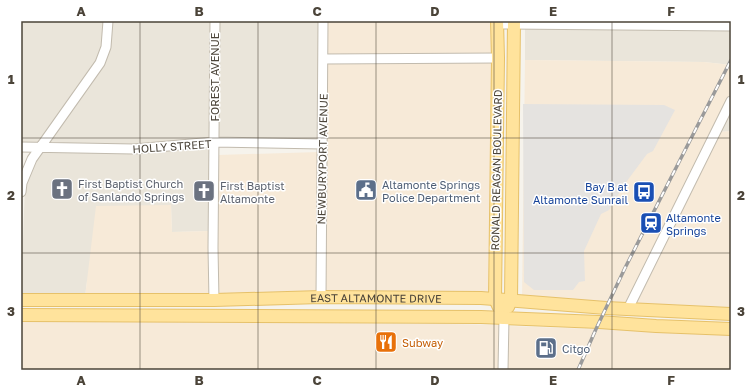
<svg xmlns="http://www.w3.org/2000/svg" width="752" height="391" font-family="'Golos Text',sans-serif">
<style>
.residential{fill:#eae5da}
.commercial{fill:#f7ead8}
.parking{fill:#e5e3e0}
.lines{fill:none;stroke-linecap:round;stroke-linejoin:round}
.minor-casing{stroke:#c2bbae;stroke-width:11}
.major-casing{stroke:#e6c16a;stroke-width:14}
.minor{stroke:#fff;stroke-width:9}
.major{stroke:#ffe39c;stroke-width:12}
.rail-casing{stroke:#9a9a9a;stroke-width:3.5}
.rail{stroke:#fff;stroke-width:2;stroke-dasharray:6;stroke-linecap:butt}
.grid{fill:none;stroke:#4b4439;stroke-width:1;stroke-opacity:0.55}
.labels{text-anchor:middle;dominant-baseline:central;stroke-width:3;stroke-linejoin:round;paint-order:stroke}
.street-label{font-size:11px;fill:#4b4439;stroke:#fff}
.worship-label{font-size:11px;fill:#5b616d;stroke:#fff;text-anchor:start}
.service-label{font-size:11px;fill:#4e5e75;stroke:#fff;text-anchor:start}
.transit-label{font-size:11px;fill:#164399;stroke:#fff;text-anchor:end}
.food-label{font-size:11px;fill:#c56008;stroke:#fff;text-anchor:start}
.neatline{fill:none;stroke:#4b4439;stroke-width:1.5}
.grid-label{font-size:13px;text-anchor:middle;font-weight:bold;fill:#4b4439}
</style>
<rect width="100%" height="100%" fill="#f6f3ec"/>
<!-- residential -->
<path class="residential" d="M21 21H104L102 46 97 61 39 143H21Z
M111 21H211V138L134 145 48 143 103 65Z
M218 21H319V139L218 138Z
M525 28 731 30V65L704 62 525 60Z
M731 109V131L720 132Z
M210 147 209 231 172 232 171 205 87 281 85 297 21 296 25 184 30 170 42 151Z"/>
<!-- commercial -->
<path class="commercial" d="M326 21H491L492 54 327 55Z
M525 60 704 62 731 65V92L627 303 522 299Z
M492 62V298H325L326 151H327V63Z
M731 131V307L635 303 720 132Z
M319 152 317 298H216L218 155Z
M171 205 172 232 209 231V298L85 297 96 206Z
M21 321 446 324 501 325 500 370H21Z
M508 326 731 334V370H507Z"/>
<!-- parking -->
<path class="parking" d="M523 104 664 105 675 110 653 151 647 154 624 185 609 210 601 214 584 251 585 281 579 282 573 290H534L524 282Z"/>
<g class="lines">
<!-- minor casing -->
<g class="minor-casing">
<path id="minor" d="M497 24 731 26
M323 59 498 58
M21 147 134 149 214 142 322 144
M21 192 22 183 32 159 100 63 106 47 108 21
M321 297 323 21
M214 300 213 248 215 21
M628 309 731 101
M503 370 504 318"/>
</g>
<!-- major casing -->
<g class="major-casing">
<g id="major">
<path d="M497 21 498 58 495 299 504 318"/>
<path id="s1" d="M21 300H214L321 297 481 298 606 308 731 314"/>
<path d="M508 307 511 300 514 21"/>
<path d="M21 315 481 317 599 322 656 326 731 329"/>
</g>
</g>
<!-- minor -->
<use href="#minor" class="minor"/>
<!-- major -->
<use href="#major" class="major"/>
<!-- rail casing -->
<g class="rail-casing">
<path id="rail" d="M578 370 596 329 625 268 731 60"/>
</g>
<!-- rail -->
<use href="#rail" class="rail"/>
</g>
<!-- grid -->
<path class="grid" d="M140 21V370M258 21V370M376 21V370M494 21V370M612 21V370M21 138H731M21 253H731"/>
<!-- icons -->
<defs>
<g id="church-square" transform="scale(1.15)"><rect x="-9" y="-9" width="18" height="18" rx="4" fill="#6b7280" stroke="#fff"/><path d="M-1.2-6h2.4v3.5h3.3v2.4h-3.3V6h-2.4V-.1h-3.3v-2.4h3.3Z" fill="#fff"/></g>
<g id="civic-square" transform="scale(1.15)"><rect x="-9" y="-9" width="18" height="18" rx="4" fill="#5c6f8a" stroke="#fff"/><path d="M-.6-6.5H3V-4.5H.6V-3L4-1V1h2V6H-6V1h2V-1L-.6-3ZM-1.2 2.5V6h2.4V2.5Z" fill="#fff"/></g>
<g id="bus-square" transform="scale(1.15)"><rect x="-9" y="-9" width="18" height="18" rx="4" fill="#1a4fb4" stroke="#fff"/><path d="M-5-6H5V4H4V6H2V4H-2V6H-4V4H-5ZM-3.5-4V0h7V-4ZM-3.5 1.2v1.5H-2V1.2ZM2 1.2v1.5H3.5V1.2Z" fill="#fff"/></g>
<g id="station-square" transform="scale(1.15)"><rect x="-9" y="-9" width="18" height="18" rx="4" fill="#1a4fb4" stroke="#fff"/><path d="M-3-6H3Q5-6 5-4V2Q5 4 3 4L4.5 6H3L1.5 4h-3L-3 6H-4.5L-3 4Q-5 4-5 2V-4Q-5-6-3-6ZM-3.5-4v3h7v-3ZM-3.5 1v1.5H-2V1ZM2 1v1.5H3.5V1Z" fill="#fff"/></g>
<g id="restaurant-square" transform="scale(1.15)"><rect x="-9" y="-9" width="18" height="18" rx="4" fill="#e8710a" stroke="#fff"/><path d="M-5-6h1v4h1v-4h1v4h1v-4h1v5L-1.5 .5V6h-2V.5L-5-1ZM5-6V6H3V1.5H1.5Q1.5-4 5-6Z" fill="#fff"/></g>
<g id="fuel-square" transform="scale(1.15)"><rect x="-9" y="-9" width="18" height="18" rx="4" fill="#5c6f8a" stroke="#fff"/><path d="M-5.5-6h7V0h2V4h1.3V-2.5L3-4.5l.8-.8L6-3V5H2.5V1h-1V6h-7ZM-4.2-4.7v3.2H.2V-4.7Z" fill="#fff"/></g>
</defs>
<g fill-rule="evenodd">
<use href="#church-square" x="62" y="189"/>
<use href="#civic-square" x="366" y="190"/>
<use href="#church-square" x="204" y="191"/>
<use href="#bus-square" x="644" y="192"/>
<use href="#station-square" x="651" y="223"/>
<use href="#restaurant-square" x="386" y="342"/>
<use href="#fuel-square" x="546" y="348"/>
</g>
<g class="labels">
<!-- street labels -->
<g class="street-label">
<text transform="translate(214 77) rotate(-90)">FOREST AVENUE</text>
<text transform="translate(172 146) rotate(-4)">HOLLY STREET</text>
<text transform="translate(322 159) rotate(-89)">NEWBURYPORT AVENUE</text>
<text transform="translate(496 170) rotate(-89)">RONALD REAGAN BOULEVARD</text>
<text stroke="none"><textPath href="#s1" startOffset="355">EAST ALTAMONTE DRIVE</textPath></text>
</g>
<!-- worship labels -->
<g class="worship-label">
<text x="78" y="183">First Baptist Church<tspan x="78" dy="13">of Sanlando Springs</tspan></text>
<text x="220" y="185">First Baptist<tspan x="220" dy="13">Altamonte</tspan></text>
</g>
<!-- service labels -->
<g class="service-label">
<text x="382" y="184">Altamonte Springs<tspan x="382" dy="13">Police Department</tspan></text>
<text x="562" y="348">Citgo</text>
</g>
<!-- transit labels -->
<g class="transit-label">
<text x="628" y="186">Bay B at<tspan x="628" dy="13">Altamonte Sunrail</tspan></text>
<text x="666" y="217" text-anchor="start">Altamonte<tspan x="666" dy="13">Springs</tspan></text>
</g>
<!-- food labels -->
<g class="food-label">
<text x="402" y="342">Subway</text>
</g>
</g>
<!-- border -->
<rect width="752" height="391" fill="none" stroke="#ffffff" stroke-width="44"/>
<rect x="22" y="22" width="708" height="347" class="neatline"/>
<g class="grid-label">
<text x="81" y="16">A</text>
<text x="199" y="16">B</text>
<text x="317" y="16">C</text>
<text x="435" y="16">D</text>
<text x="553" y="16">E</text>
<text x="671" y="16">F</text>
<text x="11" y="84">1</text>
<text x="741" y="84">1</text>
<text x="11" y="200">2</text>
<text x="741" y="200">2</text>
<text x="11" y="316">3</text>
<text x="741" y="316">3</text>
<text x="81" y="385">A</text>
<text x="199" y="385">B</text>
<text x="317" y="385">C</text>
<text x="435" y="385">D</text>
<text x="553" y="385">E</text>
<text x="671" y="385">F</text>
</g>
</svg>
